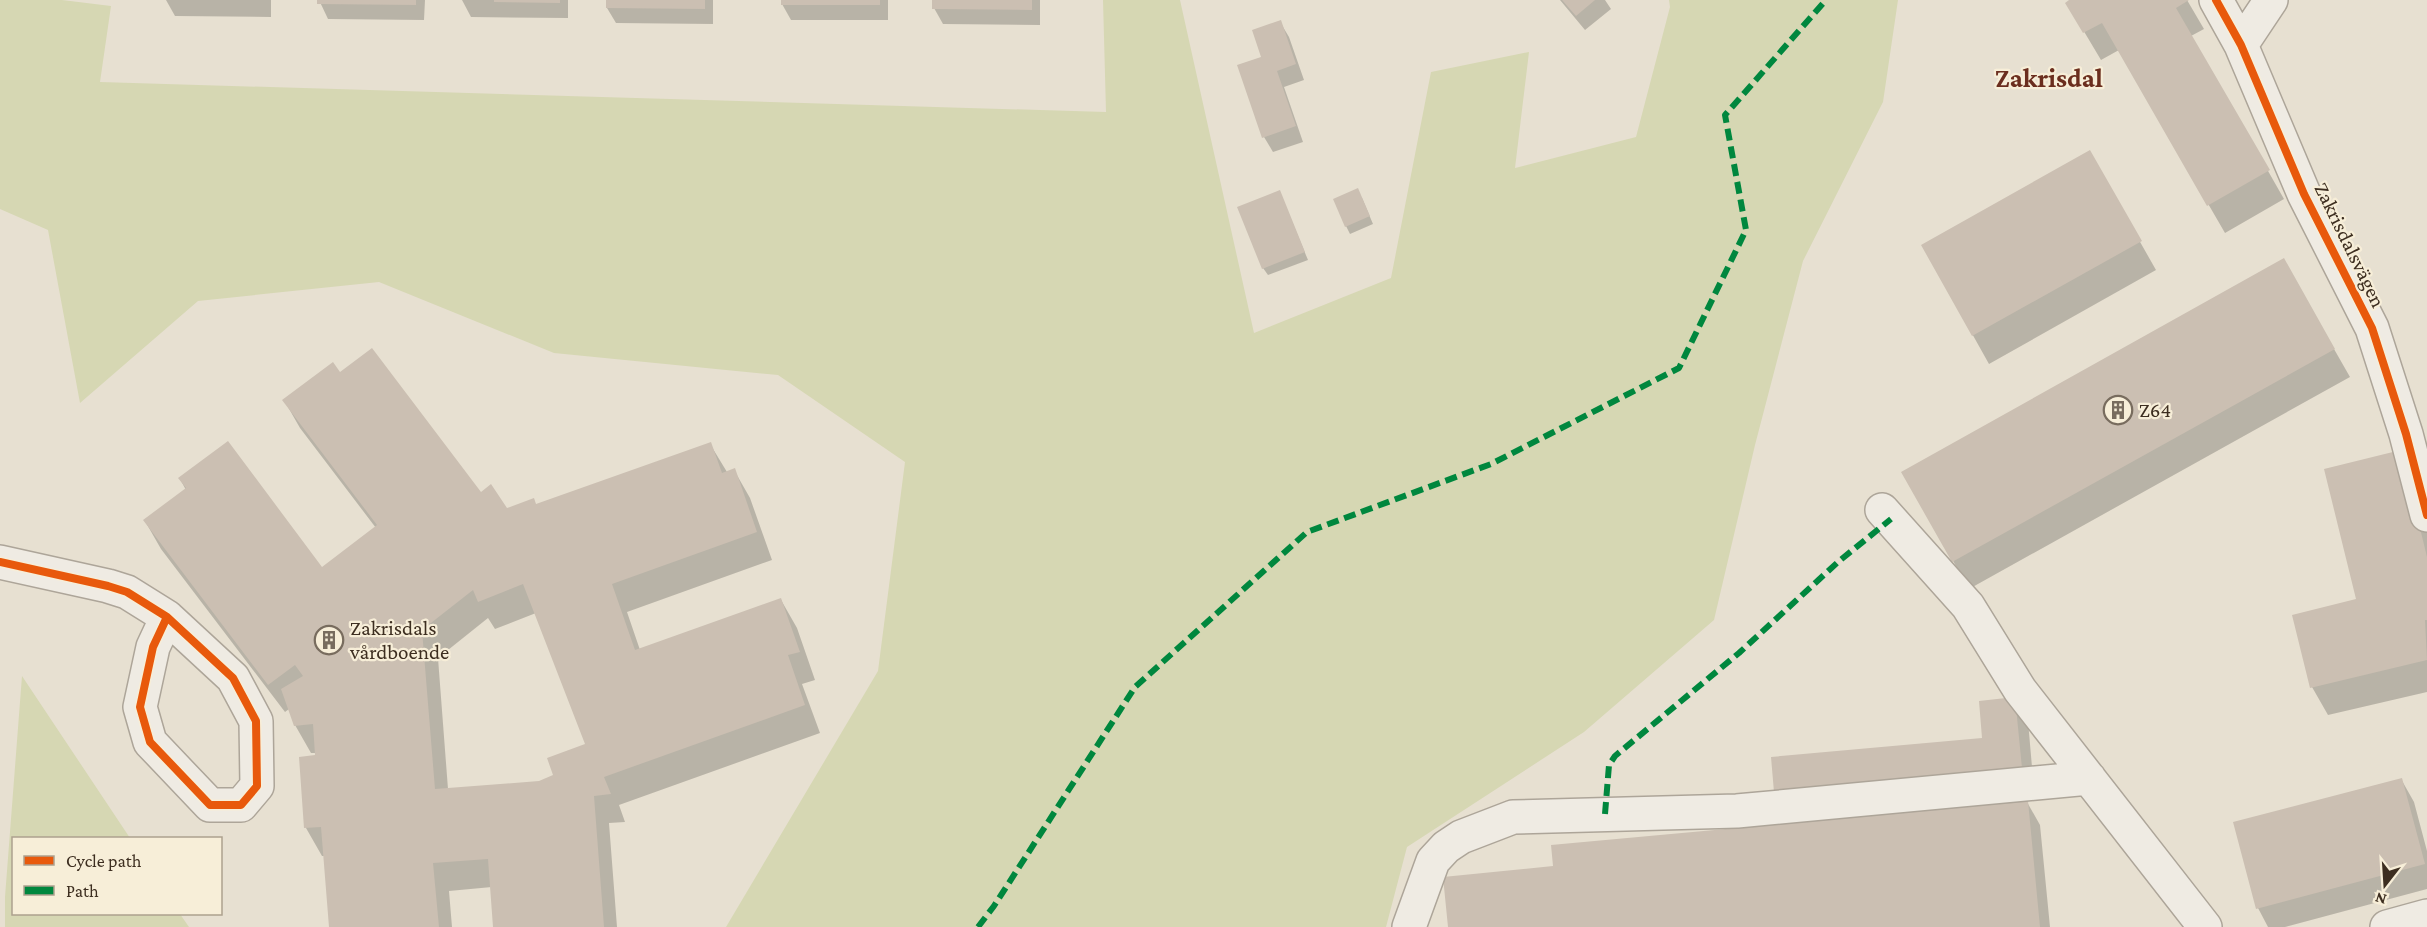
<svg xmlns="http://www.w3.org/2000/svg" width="2427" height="927" font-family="'Crimson Pro',serif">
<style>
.green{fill:#d6d7b3}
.shadow{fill:#0003;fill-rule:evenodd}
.building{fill:#cbbfb2;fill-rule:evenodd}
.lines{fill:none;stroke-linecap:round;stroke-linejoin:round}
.minor-casing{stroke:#ada599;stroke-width:36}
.minor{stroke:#efebe3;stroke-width:33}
.quiet{stroke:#00873e;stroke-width:6;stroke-dasharray:12 6;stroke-linecap:butt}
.cycleway-casing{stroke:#f7eed8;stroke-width:11}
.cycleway{stroke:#e8590c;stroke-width:8}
.labels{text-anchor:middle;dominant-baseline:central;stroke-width:4.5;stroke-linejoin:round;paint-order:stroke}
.street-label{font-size:21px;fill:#3d2e20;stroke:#f7eed8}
.poi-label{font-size:21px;fill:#3d2e20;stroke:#f7eed8;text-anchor:start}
.district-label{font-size:27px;font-weight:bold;fill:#6b2e1e;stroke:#f7eed8}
</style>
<rect width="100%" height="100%" fill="#e7e0d1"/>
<!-- green -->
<path class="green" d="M0 0H62L111 6 100 82 1106 112 1103 0H1180L1254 333 1391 278 1431 72 1529 52 1515 168 1636 137 1670 7 1669 0H1898L1883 102 1803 261 1755 445 1714 620 1584 732 1407 847 1386 927H726L878 671 905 462 778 375 554 353 379 282 198 301 80 403 48 230 0 209Z
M22 676 130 838H14V914H180L189 927H5V897Z"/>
<!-- shadow -->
<path class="shadow" d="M166 0H271V17L175 16Z
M319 0H425L424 20 328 19Z
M462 0H568V18L471 17Z
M607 0H713V24L616 23 607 8Z
M783 0H888V20H791L782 4Z
M934 0H1040V25L943 24 934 8Z
M1560 0H1605L1611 9 1585 30Z
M2073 0H2187L2204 29 2191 36 2284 199 2225 233 2119 50 2101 60 2067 3Z
M1280 22 1289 37 1304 80 1284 87 1303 142 1273 152 1264 137 1263 58Z
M2089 152 2156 270 1989 364 1923 246Z
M1362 198 1373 224 1350 234 1346 226Z
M1283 200 1308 260 1268 275 1263 268Z
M2298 286 2350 377 1969 589 1903 473Z
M340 374 481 494 506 510 537 505 710 444 727 472 734 470 750 498 772 560 627 612 640 650 781 600 797 628 815 680 802 684 820 733 619 805 625 822 609 823 617 927H495L492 887 449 891 452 927H331L325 856H322L306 828 300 758 317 757V753H311L295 725 289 709 285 712 161 549 145 521 186 490 180 479 322 569 376 528 300 428 284 400ZM536 613 587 744 555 776 539 782 448 789 438 658 488 618 495 629Z
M2325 470 2427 523V692L2328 715 2312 687 2358 600Z
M2015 699 2028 721 2034 790 1984 739Z
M2401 779 2414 802 2427 851V889L2285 927H2268L2258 908Z
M2027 802 2040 825 2050 927H1449L1555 868Z"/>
<!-- building -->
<path class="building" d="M317 0H416V5L317 4Z
M494 0H560V3L494 2Z
M606 0H705V9L606 8Z
M781 0H880V5H781Z
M932 0H1032V10L932 9Z
M1562 0H1595L1576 16Z
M2069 0H2189L2176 8 2270 170 2207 206 2102 23 2083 33 2065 3Z
M1281 20 1296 64 1277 71 1296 126 1262 138 1237 65 1261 57 1252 30Z
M2090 150 2142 241 1972 336 1921 245Z
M1358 188 1370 216 1345 227 1333 199Z
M1280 190 1305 252 1262 269 1237 207Z
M2284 258 2335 349 1952 562 1901 472Z
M372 348 481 492 491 484 507 508 534 498 536 504 711 442 722 473 735 468 757 532 612 584 635 650 781 598 800 652 788 655 805 705 604 777 611 794 594 796 604 927H493L488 859 433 863 439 927H329L321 827 304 828 299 757 315 755 313 724 294 726 281 689 303 676 295 665 268 685 143 520 186 488 178 478 228 441 322 567 377 525 282 400 333 362 340 372ZM523 584 585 744 547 758 553 775 539 781 435 789 422 630 473 590 478 602Z
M2401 450 2427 557V620H2425L2427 660 2310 688 2292 615 2356 599 2324 469Z
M2015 697 2022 768 1774 792 1771 757 1982 738 1979 701Z
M2402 778 2425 864 2256 909 2233 822Z
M2028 801 2040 927H1448L1443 877 1553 866 1551 845Z"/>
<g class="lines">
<!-- minor casing -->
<g class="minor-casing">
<path id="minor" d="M2216 0 2241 45 2304 194 2372 328 2406 434 2427 515
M2241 45 2271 0
M1882 510 1968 606 2020 690 2205 927
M0 562 108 586 127 592 167 617 233 678 256 721 257 786 241 805H210L150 742 140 707 153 647 167 617
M1409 927 1433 861 1446 847 1461 837 1513 817 1737 811 2089 778
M2387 927 2427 916"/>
</g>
<!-- minor -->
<use href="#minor" class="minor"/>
<!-- quiet -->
<path class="quiet" d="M1605 814 1609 765 1615 756 1739 653 1838 562 1891 519
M978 927 994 906 1135 687 1307 532 1491 464 1679 368 1746 230 1725 115 1826 0"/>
<!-- cycleway casing -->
<g class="cycleway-casing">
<path id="cycleway" d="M2216 0 2241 45 2304 194 2372 328 2406 434 2427 515
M0 562 108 586 127 592 167 617 233 678 256 721 257 786 241 805H210L150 742 140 707 153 647 167 617"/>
</g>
<!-- cycleway -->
<use href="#cycleway" class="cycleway"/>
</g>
<!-- icons -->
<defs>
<g id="building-ring" transform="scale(1.5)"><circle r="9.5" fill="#f7eed8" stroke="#786c5e" stroke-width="1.5"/><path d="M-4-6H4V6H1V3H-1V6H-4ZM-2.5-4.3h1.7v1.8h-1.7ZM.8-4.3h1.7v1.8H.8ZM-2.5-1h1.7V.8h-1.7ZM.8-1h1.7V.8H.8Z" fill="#786c5e"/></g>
</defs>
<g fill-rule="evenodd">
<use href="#building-ring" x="2118" y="410"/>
<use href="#building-ring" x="329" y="640"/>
</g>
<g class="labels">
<!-- street labels -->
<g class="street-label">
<text transform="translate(2350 245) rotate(64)">Zakrisdalsvägen</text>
</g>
<!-- poi labels -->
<g class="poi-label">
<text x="2139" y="410">Z64</text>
<text x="350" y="628">Zakrisdals<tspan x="350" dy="24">vårdboende</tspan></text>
</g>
<!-- district labels -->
<g class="district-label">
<text x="2049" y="78">Zakrisdal</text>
</g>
</g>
<!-- legend -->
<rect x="12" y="837" width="210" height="78" fill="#f7eed8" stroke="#ada18e" stroke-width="1.5"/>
<rect x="24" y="856" width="30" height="9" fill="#e8590c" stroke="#ada18e" stroke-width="1.5"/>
<text x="66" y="867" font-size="18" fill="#3d2e20">Cycle path</text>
<rect x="24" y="886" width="30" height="9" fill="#00873e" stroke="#ada18e" stroke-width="1.5"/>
<text x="66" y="897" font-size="18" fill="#3d2e20">Path</text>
<!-- north arrow -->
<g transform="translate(2385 885) rotate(197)" stroke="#f7eed8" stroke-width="4.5" paint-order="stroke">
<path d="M0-4.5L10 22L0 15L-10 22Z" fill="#3d2e20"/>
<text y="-9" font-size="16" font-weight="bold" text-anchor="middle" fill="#3d2e20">N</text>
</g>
</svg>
